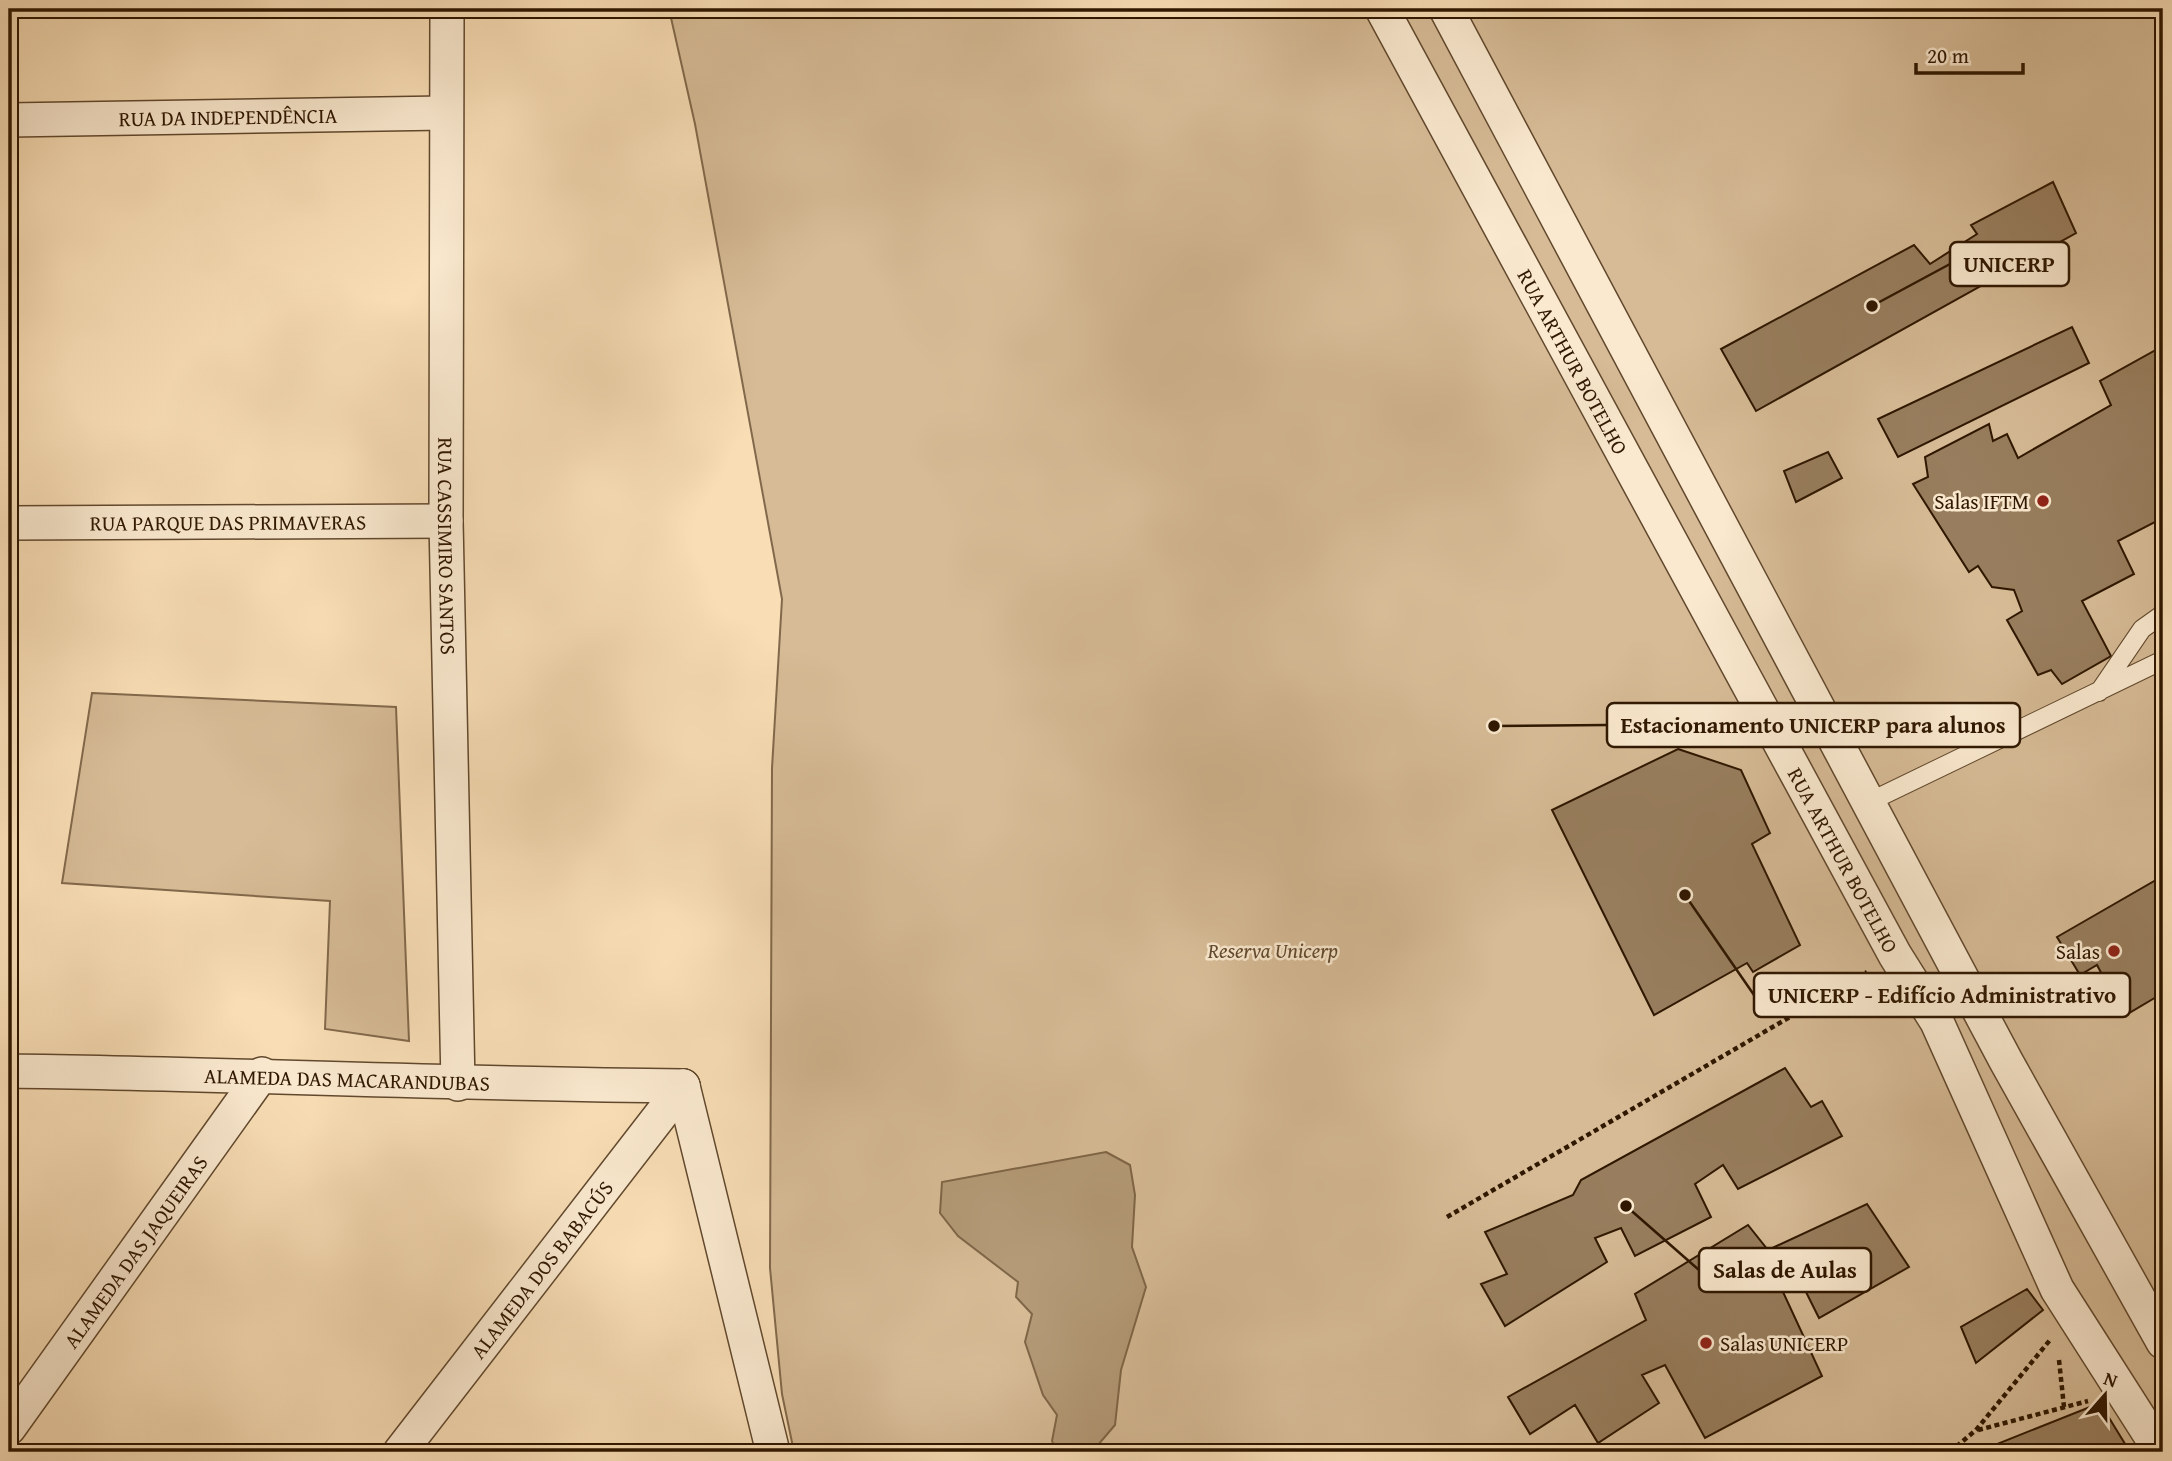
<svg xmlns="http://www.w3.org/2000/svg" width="2172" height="1461" font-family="'Gentium Book Plus',serif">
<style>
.green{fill:#d6bb96;stroke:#82694b;stroke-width:2}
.water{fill:#b49a77;stroke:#7f6647;stroke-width:2}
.building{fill:#987e5e;stroke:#2f1700;stroke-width:2}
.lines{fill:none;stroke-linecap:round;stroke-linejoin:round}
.service-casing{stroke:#61482d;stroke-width:20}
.minor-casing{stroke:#61482d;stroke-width:36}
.path{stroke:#2f1700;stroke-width:4.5;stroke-dasharray:5 3.5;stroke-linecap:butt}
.service{stroke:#fae9cf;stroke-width:18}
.minor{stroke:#fae9cf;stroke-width:33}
.poi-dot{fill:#8f2418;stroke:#fae9cf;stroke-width:2.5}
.labels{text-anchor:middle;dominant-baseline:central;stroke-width:5;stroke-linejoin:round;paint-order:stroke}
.street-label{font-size:21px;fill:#2f1700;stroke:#fae9cf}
.poi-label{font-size:21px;fill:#2f1700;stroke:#fae9cf;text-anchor:end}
.park-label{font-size:21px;font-style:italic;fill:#61482d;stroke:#fae9cf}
.leader{fill:none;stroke:#2f1700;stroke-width:2.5}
.callout-dot{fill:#2f1700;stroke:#fae9cf;stroke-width:2.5}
.callout{fill:#fae9cf;stroke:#2f1700;stroke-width:2.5}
.callout-label{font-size:23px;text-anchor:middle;font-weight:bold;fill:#2f1700}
</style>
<rect width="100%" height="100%" fill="#f8ddb5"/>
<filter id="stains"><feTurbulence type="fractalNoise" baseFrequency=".00286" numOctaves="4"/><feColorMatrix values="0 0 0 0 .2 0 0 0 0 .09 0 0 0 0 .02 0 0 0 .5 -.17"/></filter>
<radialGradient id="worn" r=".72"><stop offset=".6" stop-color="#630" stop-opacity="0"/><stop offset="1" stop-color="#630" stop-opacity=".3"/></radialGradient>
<!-- green -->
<path class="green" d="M669 9H2163V1452H794L782 1394 770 1268 772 768 782 599 695 124Z
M92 693 396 707 409 1041 325 1029 330 901 62 883Z"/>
<!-- water -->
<path class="water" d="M1106 1152 1130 1165 1135 1195 1132 1247 1146 1287 1121 1370 1115 1425 1092 1452H1057L1052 1441 1057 1415 1043 1395 1025 1342 1032 1314 1016 1297 1018 1282 958 1236 940 1213 942 1182Z"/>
<!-- building -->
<path class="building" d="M2053 182 2076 233 1756 411 1721 349 1914 245 1930 264 1977 234 1971 225Z
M2072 327 2089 363 1898 457 1878 419Z
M2163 346V518L2118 541 2134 574 2082 601 2111 656 2062 684 2051 670 2038 675 2007 620 2022 611 2014 590 1992 587 1978 566 1969 572 1913 484 1928 477 1925 457 1989 424 1993 441 2007 434 2018 458 2111 405 2100 381Z
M1828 452 1842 478 1796 502 1784 471Z
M1678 749 1741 770 1770 833 1752 844 1800 945 1753 972 1747 963 1654 1015 1552 810Z
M2163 876V993L2124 1016 2097 965 2080 975 2057 937Z
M1785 1068 1811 1107 1822 1101 1842 1136 1738 1189 1723 1165 1695 1184 1711 1217 1635 1256 1621 1228 1595 1238 1607 1262 1505 1326 1481 1284 1507 1274 1485 1232 1573 1195 1581 1180Z
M1867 1204 1909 1267 1819 1318 1802 1284 1783 1292 1822 1376 1705 1438 1665 1365 1642 1375 1659 1403 1598 1443 1575 1405 1530 1434 1508 1397 1646 1320 1635 1294 1748 1225 1768 1250Z
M2027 1289 2043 1310 1976 1363 1961 1327Z
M2100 1403 2130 1452H1986L1992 1446Z"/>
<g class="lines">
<!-- service casing -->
<g class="service-casing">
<path id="service" d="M2099 692 2142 629 2163 614
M1869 802 2163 660"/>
</g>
<!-- minor casing -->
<g class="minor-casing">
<g id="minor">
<path id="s1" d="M447 9 446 521 458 1084"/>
<path id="s2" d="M1382 9 1895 955 1937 1022 2057 1289 2161 1452"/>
<path d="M1446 9 2006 1061 2163 1342"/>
<path id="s3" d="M9 120 445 113"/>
<path id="s4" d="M9 523 446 521"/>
<path id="s5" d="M9 1071C234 1074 458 1084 683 1086"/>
<path d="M683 1086 773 1452"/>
<path id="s6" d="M9 1428 262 1074"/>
<path id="s7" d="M400 1452 683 1086"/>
</g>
</g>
<!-- path -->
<path class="path" d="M1447 1217 1867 972
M2059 1360 2064 1407
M1978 1430 2088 1401
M1950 1452 1976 1430 2050 1340"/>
<!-- service -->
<use href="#service" class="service"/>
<!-- minor -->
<use href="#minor" class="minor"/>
</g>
<!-- markers -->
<g class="poi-dot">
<circle cx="2043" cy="501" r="7"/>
<circle cx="2114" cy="951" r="7"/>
<circle cx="1706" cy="1343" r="7"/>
</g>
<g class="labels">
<!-- street labels -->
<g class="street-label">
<text stroke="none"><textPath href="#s3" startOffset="219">RUA DA INDEPENDÊNCIA</textPath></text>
<text stroke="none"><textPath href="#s2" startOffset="401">RUA ARTHUR BOTELHO</textPath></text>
<text stroke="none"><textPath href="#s4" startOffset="219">RUA PARQUE DAS PRIMAVERAS</textPath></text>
<text stroke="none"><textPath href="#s1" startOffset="537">RUA CASSIMIRO SANTOS</textPath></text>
<text stroke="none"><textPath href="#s2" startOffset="968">RUA ARTHUR BOTELHO</textPath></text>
<text stroke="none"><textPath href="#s5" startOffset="338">ALAMEDA DAS MACARANDUBAS</textPath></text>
<text stroke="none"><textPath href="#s6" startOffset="217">ALAMEDA DAS JAQUEIRAS</textPath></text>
<text stroke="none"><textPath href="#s7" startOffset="231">ALAMEDA DOS BABACÚS</textPath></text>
</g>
<!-- poi labels -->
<g class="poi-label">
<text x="2029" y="501">Salas IFTM</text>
<text x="2100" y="951">Salas</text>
<text x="1720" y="1343" text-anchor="start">Salas UNICERP</text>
</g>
<!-- park labels -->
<g class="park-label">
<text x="1273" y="950">Reserva Unicerp</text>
</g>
</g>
<!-- callouts -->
<path class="leader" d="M1872 306L1950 264M1494 726L1607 725M1685 895L1754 995M1626 1206L1699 1270"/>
<g class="callout-dot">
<circle cx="1872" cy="306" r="7"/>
<circle cx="1494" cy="726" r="7"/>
<circle cx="1685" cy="895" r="7"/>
<circle cx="1626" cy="1206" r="7"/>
</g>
<g class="callout">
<rect x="1950" y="242" width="119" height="44" rx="7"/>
<rect x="1607" y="703" width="413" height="44" rx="7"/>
<rect x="1754" y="973" width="376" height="44" rx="7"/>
<rect x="1699" y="1248" width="172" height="44" rx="7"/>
</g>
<g class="callout-label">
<text x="2009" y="272">UNICERP</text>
<text x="1813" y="733">Estacionamento UNICERP para alunos</text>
<text x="1942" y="1003">UNICERP - Edifício Administrativo</text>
<text x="1785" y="1278">Salas de Aulas</text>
</g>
<!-- margin -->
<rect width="2172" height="1461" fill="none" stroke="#f8ddb5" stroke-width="35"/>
<rect x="10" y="10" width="2151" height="1440" fill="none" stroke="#2f1700" stroke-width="3.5"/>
<rect x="18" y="18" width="2137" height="1426" fill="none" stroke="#2f1700" stroke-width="2"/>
<!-- north arrow -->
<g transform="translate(2105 1395) rotate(20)" stroke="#fae9cf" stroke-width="5" paint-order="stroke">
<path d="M0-5L12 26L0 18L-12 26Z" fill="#2f1700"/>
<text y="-10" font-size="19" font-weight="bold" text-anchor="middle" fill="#2f1700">N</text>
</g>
<!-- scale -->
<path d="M1916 63v10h107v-10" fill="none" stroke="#2f1700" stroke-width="3.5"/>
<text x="1927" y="63" font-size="21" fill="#2f1700" stroke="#fae9cf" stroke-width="5" paint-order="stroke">20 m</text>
<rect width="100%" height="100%" filter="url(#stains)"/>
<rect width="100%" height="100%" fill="url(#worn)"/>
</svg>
